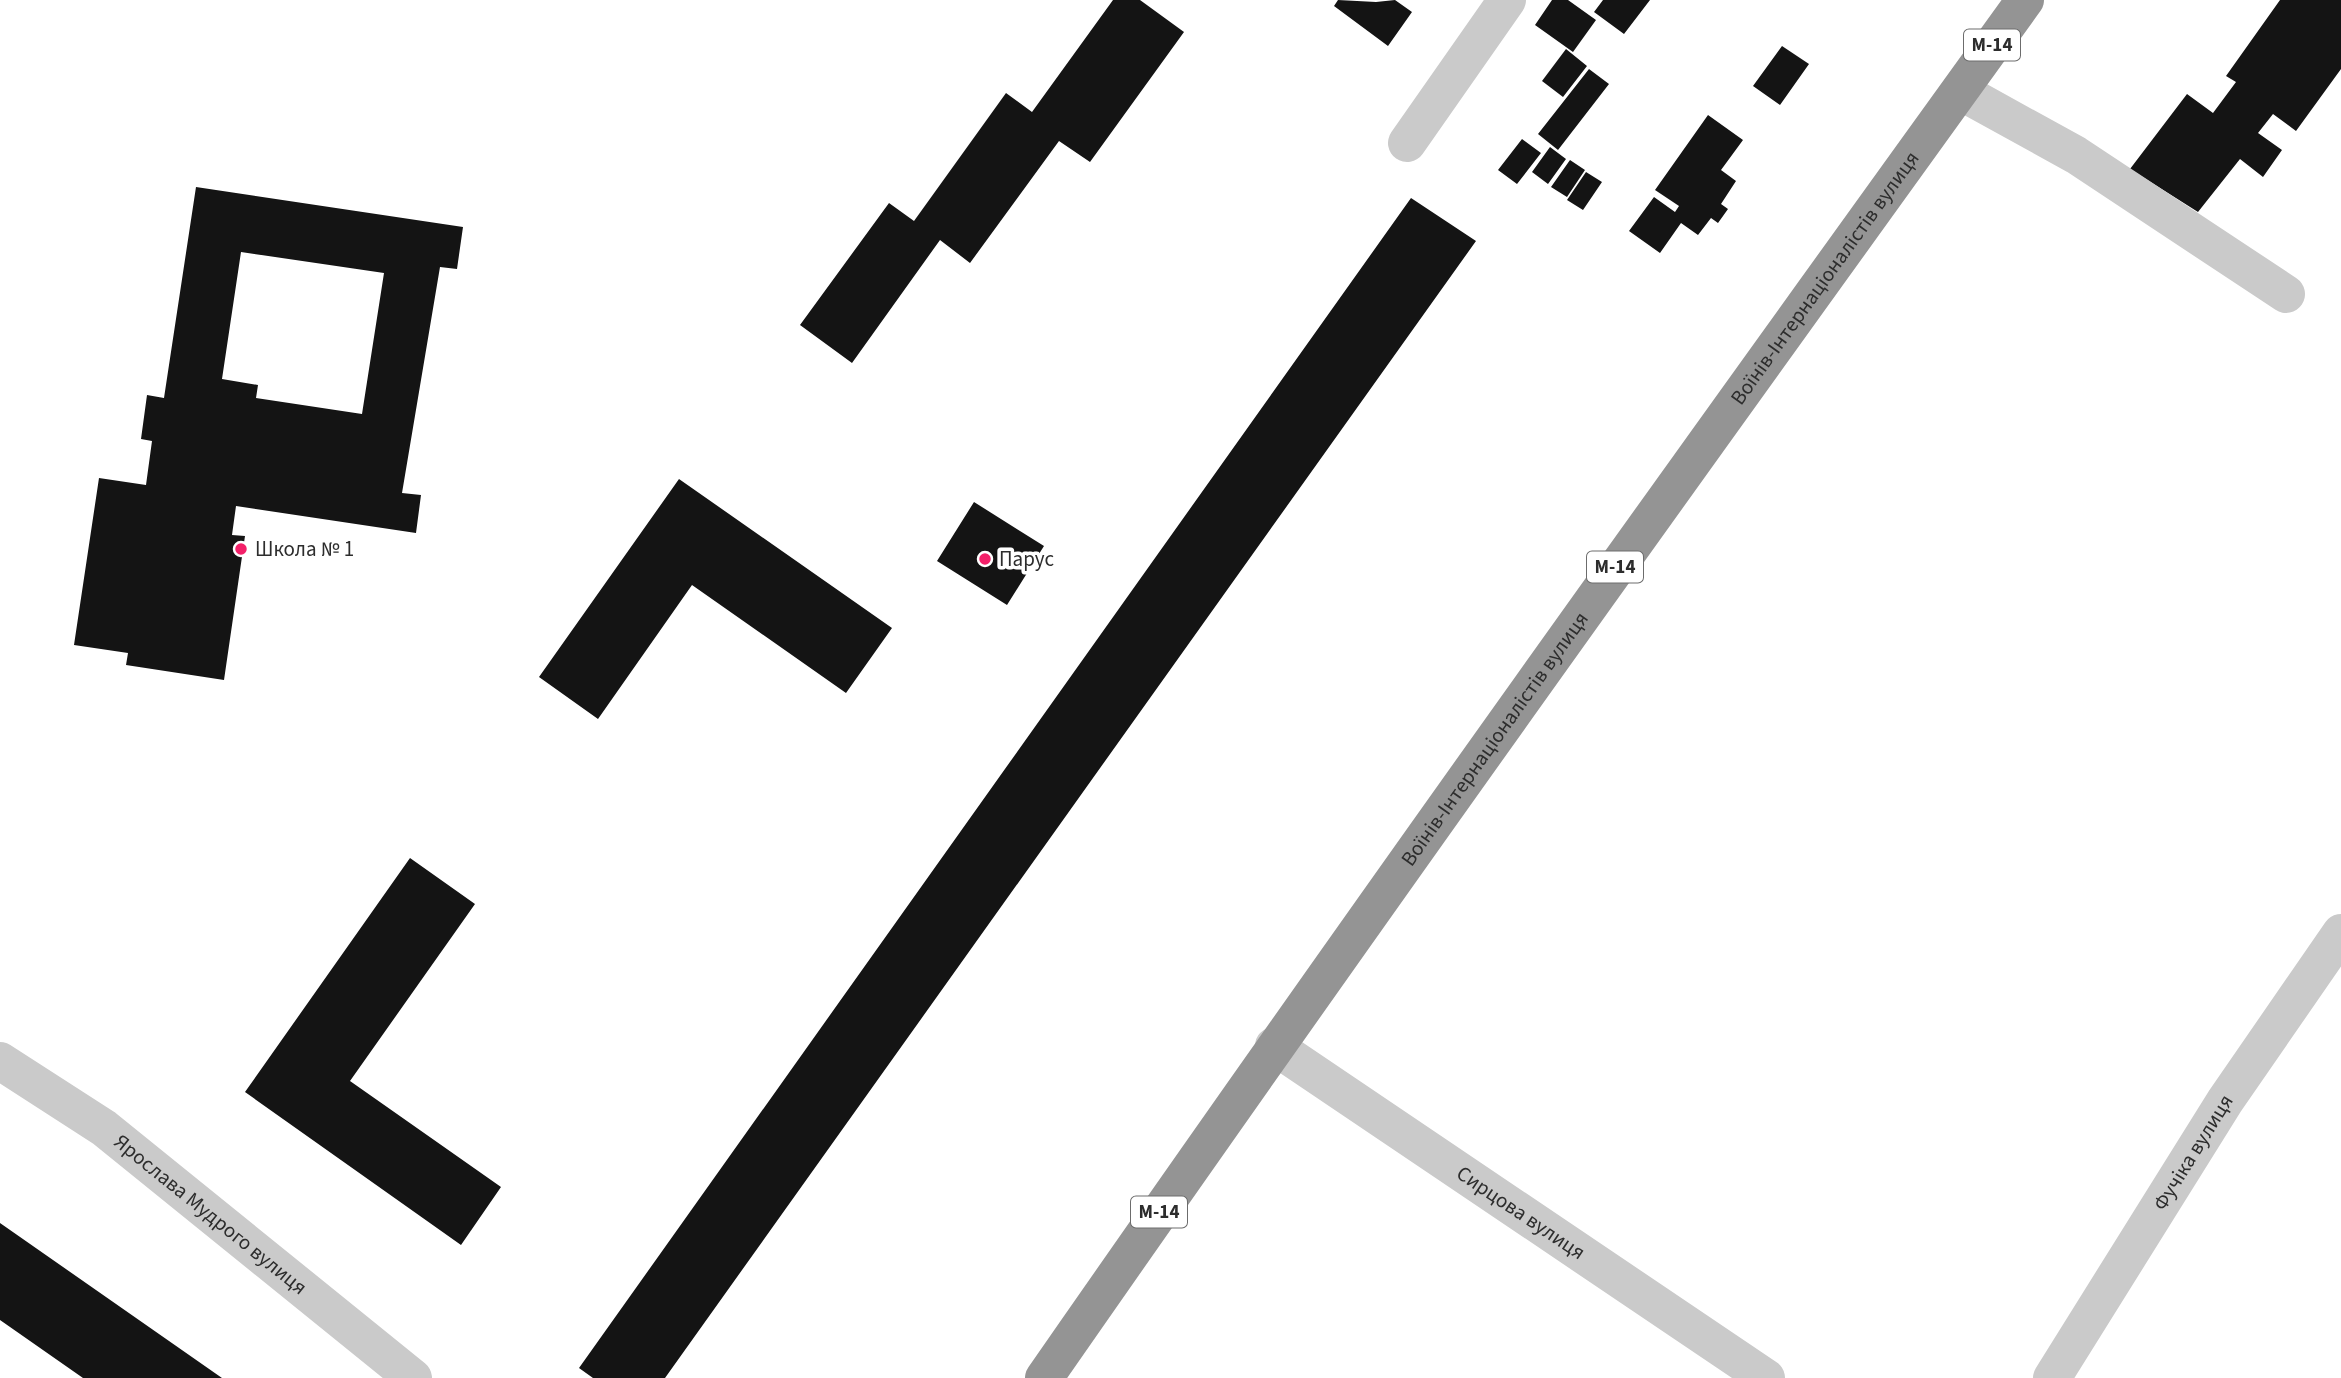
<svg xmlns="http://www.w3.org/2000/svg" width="2341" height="1378" font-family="'Source Sans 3',sans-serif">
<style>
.building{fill:#141414;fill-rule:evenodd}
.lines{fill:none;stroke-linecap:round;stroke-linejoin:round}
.minor{stroke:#cacaca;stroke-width:38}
.highway{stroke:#949494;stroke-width:38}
.poi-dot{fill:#f32069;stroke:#fff;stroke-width:2.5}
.labels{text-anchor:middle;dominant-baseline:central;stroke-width:7;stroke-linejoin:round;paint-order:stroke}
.shield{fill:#fff;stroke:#6c6c6c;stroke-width:2}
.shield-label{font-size:19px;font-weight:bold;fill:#2d2d2d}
.street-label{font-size:21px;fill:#2d2d2d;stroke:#fff}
.poi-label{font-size:21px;fill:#2d2d2d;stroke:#fff;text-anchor:start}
</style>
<rect width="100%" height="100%" fill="#fff"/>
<!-- building -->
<path class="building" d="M1113 0H1140L1184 32 1090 162 1059 141 970 263 940 240 852 363 800 325 889 203 914 221 1006 93 1032 112Z
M1338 0 1376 2 1395 0 1412 12 1388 46 1334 6Z
M1552 0H1568L1596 20 1573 52 1535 25Z
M1603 0H1650L1624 34 1594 12Z
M2280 0H2341V69L2296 131 2273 114 2258 133 2282 150 2263 177 2240 159 2198 212 2130 169 2187 94 2213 113 2236 82 2226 76Z
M1782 46 1809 64 1780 105 1753 86Z
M1566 49 1587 66 1563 97 1542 81Z
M1589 69 1609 84 1558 150 1538 134Z
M1708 115 1743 140 1721 170 1736 181 1721 204 1728 209 1718 223 1711 218 1698 235 1681 223 1660 253 1629 231 1654 197 1675 212 1679 206 1655 190Z
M1522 139 1541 153 1517 184 1498 170Z
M1550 147 1566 159 1548 184 1532 172Z
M1570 160 1585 170 1567 197 1551 187Z
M1586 172 1602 182 1583 210 1567 200Z
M196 187 463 227 457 269 440 267 402 493 421 495 416 533 236 506 232 535 245 536 224 680 126 665 128 653 74 645 99 478 146 485 152 441 141 439 147 395 164 398ZM241 252 384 273 362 414 256 398 258 385 222 379Z
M1411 198 1476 241 665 1378H593L579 1368Z
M679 479 892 628 846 693 692 585 598 719 539 677Z
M974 502 1044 546 1007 605 937 561Z
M410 858 475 904 350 1081 501 1187 461 1245 245 1092Z
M0 1223 222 1378H83L0 1320Z"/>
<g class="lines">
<!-- minor -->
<g class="minor">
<path d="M1960 91 2076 155 2286 294"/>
<path d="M1407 143 1507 0"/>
<path id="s1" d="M1274 1046 1766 1378"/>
<path id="s2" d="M0 1061 104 1128 413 1378"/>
<path id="s3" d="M2052 1378 2225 1101 2341 933"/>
</g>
<!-- highway -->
<path class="highway" id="s4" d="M1044 1378C1366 915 1695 457 2025 0"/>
</g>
<!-- markers -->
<g class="poi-dot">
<circle cx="241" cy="549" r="7"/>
<circle cx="985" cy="559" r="7"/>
</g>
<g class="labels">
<!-- shield labels -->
<g class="shield">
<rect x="1964" y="29.5" width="56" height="31" rx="5"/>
<rect x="1587" y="551.5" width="56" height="31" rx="5"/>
<rect x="1131" y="1196.5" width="56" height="31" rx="5"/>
</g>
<g class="shield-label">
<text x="1992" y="45">М-14</text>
<text x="1615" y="567">М-14</text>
<text x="1159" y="1212">М-14</text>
</g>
<!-- street labels -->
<g class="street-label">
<text stroke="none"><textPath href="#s4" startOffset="1349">Воїнів-Інтернаціоналістів вулиця</textPath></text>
<text stroke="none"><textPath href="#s4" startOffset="782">Воїнів-Інтернаціоналістів вулиця</textPath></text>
<text stroke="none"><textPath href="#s3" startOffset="266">Фучіка вулиця</textPath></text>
<text stroke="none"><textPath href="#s1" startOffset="298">Сирцова вулиця</textPath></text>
<text stroke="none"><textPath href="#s2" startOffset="261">Ярослава Мудрого вулиця</textPath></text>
</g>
<!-- poi labels -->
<g class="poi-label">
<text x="255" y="549">Школа № 1</text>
<text x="999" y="559">Парус</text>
</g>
</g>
</svg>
